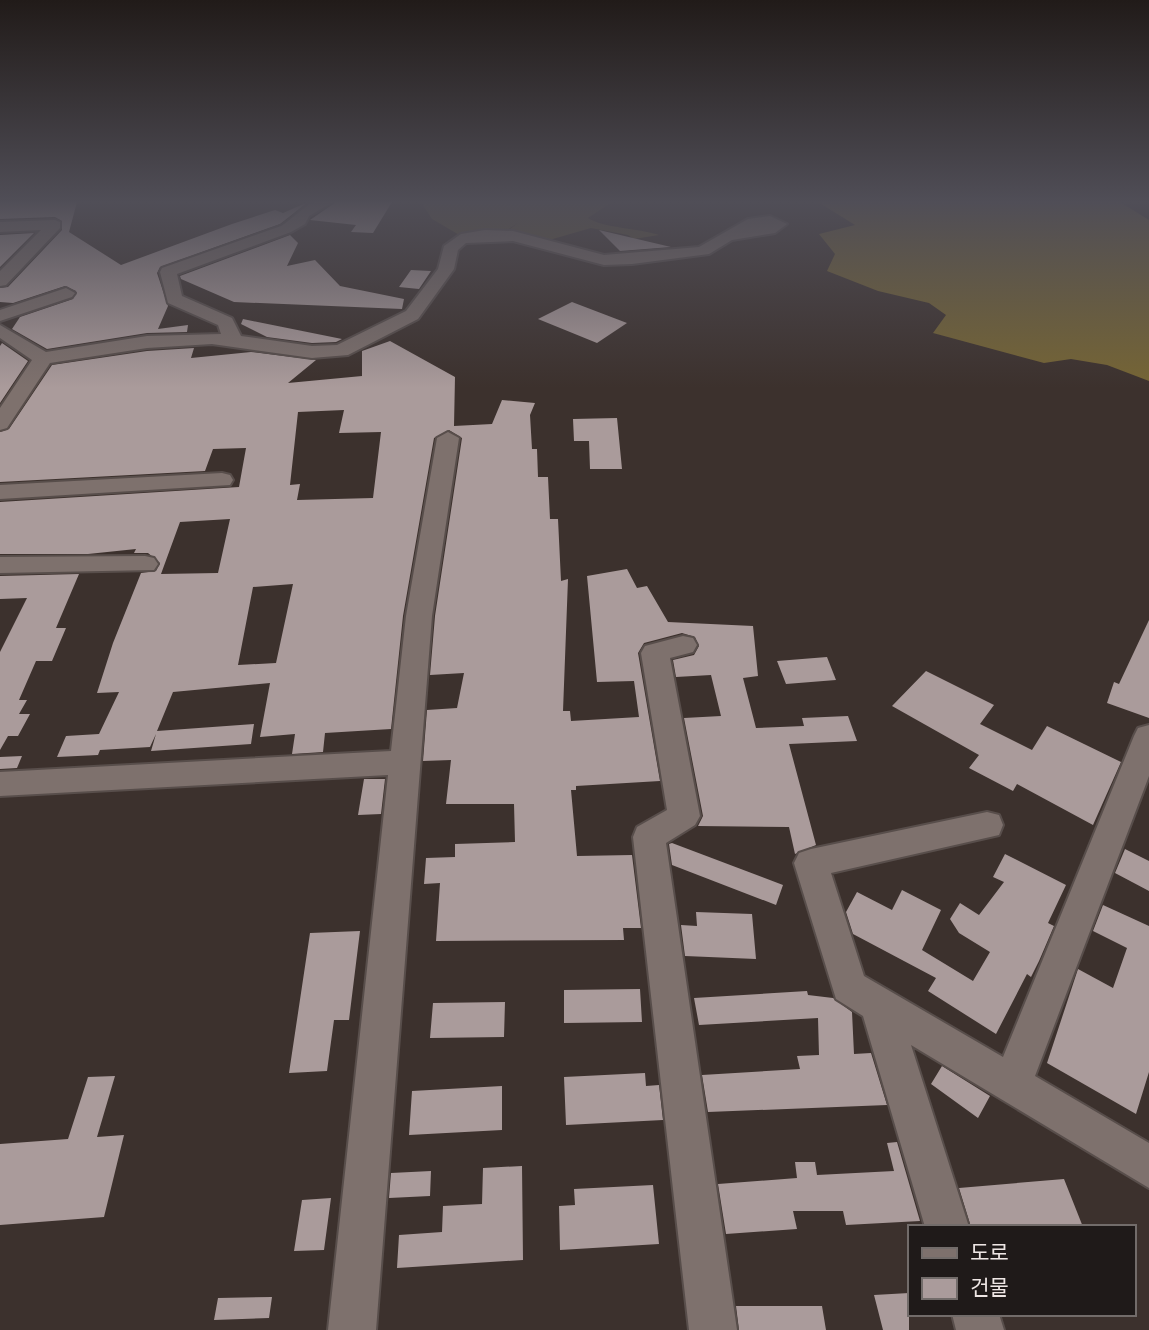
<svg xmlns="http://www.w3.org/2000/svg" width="1149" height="1330" font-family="Inter,'Noto Sans KR',sans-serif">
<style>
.green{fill:#5e5335}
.forest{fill:#766534}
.building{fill:#aa9b9b;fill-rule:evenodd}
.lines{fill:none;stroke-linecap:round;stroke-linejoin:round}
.minor-casing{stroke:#584e4b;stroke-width:4}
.minor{fill:#7e716d;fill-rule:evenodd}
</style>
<rect width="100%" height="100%" fill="#3c312d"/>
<!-- green -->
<path class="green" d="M421 202H593L589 206 596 202H612L588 218C603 228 638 228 659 235L634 239 628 235 591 228 546 241 506 232 518 223 504 232 461 236 432 219Z"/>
<!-- forest -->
<path class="forest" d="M818 202H1120L1149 220V381L1107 365 1071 359 1044 363 933 333 946 315 929 303 878 291 827 271 835 254 819 234 855 225Z"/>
<!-- building -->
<path class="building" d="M0 202H77L69 232 121 265 232 224 275 210 283 213 308 202 280 224 160 267 157 273 168 306 158 329 188 325 187 332 147 333 47 349 12 329 20 317 73 299 76 291 65 286 13 303 0 302V288L8 287 62 230V221L55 217 0 219Z
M336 202H392L373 233 351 232 356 225 310 220Z
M599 230 671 247 620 251Z
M34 233 0 267V235Z
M290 235 298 243 287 266 315 260 340 286 404 299 402 309 234 302 181 279 180 276Z
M411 270 431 271 419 289 399 287Z
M572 302 627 323 597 343 538 319Z
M243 319 342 339 336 342 312 343 267 337 241 324Z
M390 341 455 377 454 426 492 424 502 400 535 403 530 415 532 449H537L538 477H548L550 519H558L561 581 568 579 563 711H570L571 721 639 717 634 681 597 682 587 576 627 569 637 588 647 586 668 622 753 626 758 676 743 678 756 728 804 726 802 718 848 716 857 741 789 744 816 845 795 854 789 827 698 826 703 816 684 718 721 716 711 675 676 677 673 660 694 655 699 646 695 637 682 633 644 643 638 653 660 781 576 786V790H571L577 856 632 855 641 928H623L624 940 436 941 440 883 424 884 426 858 455 857V844L515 842 514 804H446L451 760 423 761 427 710 457 708 464 673 430 675 435 616 462 438 449 430 434 438 403 616 391 729 325 733 323 752 292 754 295 734 260 737 270 683 173 692 157 731 254 724 251 744 151 751 156 734 150 747 100 750 98 755 57 757 66 736 99 734 119 692 97 693 113 643 141 573 156 571 160 563 148 553H134L136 549 88 554H0V502L239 487 246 448 213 449 205 471 0 482V432L9 429 52 365 147 351 194 348 191 358 251 352 316 360 288 383 362 376V351ZM344 410 339 433 381 432 373 498 297 500 300 484 290 485 298 412ZM230 519 218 573 161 574 180 522ZM293 584 276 663 238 665 253 587Z
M2 343 28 361 0 403V346Z
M617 418 622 469H590L589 441H574L573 419Z
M79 574 56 628H66L52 661H36L19 700H27L19 714H30L18 736H8L0 750V652L27 598 0 599V576Z
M1149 620V718L1107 703 1114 682 1119 684Z
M827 657 836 680 786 684 777 661Z
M926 671 994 705 980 724 1032 750 1047 726 1121 762 1093 825 1017 784 1013 791 969 768 979 755 892 706Z
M22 756 17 768 0 769V757Z
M364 779H385L381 814 358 815Z
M672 843 783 885 776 905 672 865 669 844Z
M1125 849 1149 861V891L1115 873Z
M1005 854 1066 885 1048 923 1054 926 1039 961 1031 977 1027 974 996 1034 928 991 936 978 853 934 846 912 857 892 892 910 902 890 941 910 922 950 973 981 990 952 959 933 950 919 960 903 979 915 1004 882 993 877Z
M1103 905 1149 926V1072L1136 1114 1047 1063 1078 969 1113 988 1127 948 1093 931Z
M696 912 752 914 756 959 685 956 681 925 697 926Z
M360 931 349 1020H334L327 1071 289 1073 310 933Z
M640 989 642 1022 564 1023V990Z
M807 991 808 995 833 998 852 1012 854 1054 871 1053 887 1105 708 1112 702 1075 800 1069 797 1056 819 1055 818 1018 699 1025 694 998Z
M505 1002 504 1037 430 1038 433 1003Z
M942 1066 990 1096 978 1118 931 1084Z
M645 1073 646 1086 659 1085 663 1120 566 1125 564 1077Z
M115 1076 97 1137 124 1135 104 1217 0 1225V1144L68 1139 88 1077Z
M502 1086V1130L409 1135 412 1091Z
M897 1142 920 1221 846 1225 843 1211H793L797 1229 726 1234 718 1184 797 1178 795 1162H815L817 1175 894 1171 887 1143Z
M522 1166 523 1260 397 1268 399 1235 442 1232 443 1206 482 1204 483 1168Z
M431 1171 430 1196 389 1198 391 1173Z
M1064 1179 1083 1227H971L959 1188Z
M653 1185 659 1244 560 1250 559 1206 575 1205 574 1189Z
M331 1198 324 1250 294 1251 302 1200Z
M909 1293V1330H883L874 1295Z
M272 1297 269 1318 214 1320 218 1298Z
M736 1306H822L826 1330H739Z"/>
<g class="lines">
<!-- minor casing -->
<g class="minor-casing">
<path id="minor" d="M314 202H333L309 216 305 224 291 232 177 274 182 296 232 318 241 336 312 346 337 345 406 311 438 269 444 246 461 234 485 230 513 231 604 255 699 247 748 219 770 216 787 224 775 233 732 240 709 254 632 264 604 265 513 241 466 243 458 250 454 269 418 319 348 355 312 358 212 344 147 348 50 363 7 428 0 430V408L32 360 0 338V325L46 352 147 336 221 334 218 325 168 303 160 272 162 268 281 226C294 218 300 209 314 202Z
M55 220 60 222V228L6 285 0 286V271L41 230 0 232V222Z
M66 288 75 293 72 297 0 321V310Z
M448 432 459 438 432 616 376 1330H328L388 775 0 796V772L391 751 406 616 437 438Z
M222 473 230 475 233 480 230 485 0 499V485Z
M145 556 154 558 158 564 154 570 0 573V557Z
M683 636 693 638 697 645 693 652 670 658 700 816 695 825 666 843 737 1330H689L633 837 637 827 667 810 641 653 645 646Z
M1149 725V776L1035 1076 1149 1143V1188L911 1045 969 1227H925L863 1016 836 999 794 863 799 853 811 849 987 812 999 815 1003 825 999 835 831 873 864 976 1003 1057 1134 736 1138 728Z
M952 1314H999L1004 1330H956Z"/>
</g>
<!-- minor -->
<use href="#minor" class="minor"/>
</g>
<!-- sky -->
<linearGradient id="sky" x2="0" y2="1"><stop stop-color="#211b19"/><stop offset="0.52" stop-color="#504e57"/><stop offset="1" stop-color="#504e57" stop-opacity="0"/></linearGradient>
<rect width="1149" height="388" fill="url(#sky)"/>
<!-- legend -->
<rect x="908" y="1225" width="228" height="91" fill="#1f1a19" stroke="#726c6a" stroke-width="2"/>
<rect x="922" y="1248" width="35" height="10" fill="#7e716d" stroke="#726c6a" stroke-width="2"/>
<text x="970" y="1260" font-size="21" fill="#eee6e4">도로</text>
<rect x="922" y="1278" width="35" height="21" fill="#aa9b9b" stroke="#726c6a" stroke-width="2"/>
<text x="970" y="1295" font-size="21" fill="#eee6e4">건물</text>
</svg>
